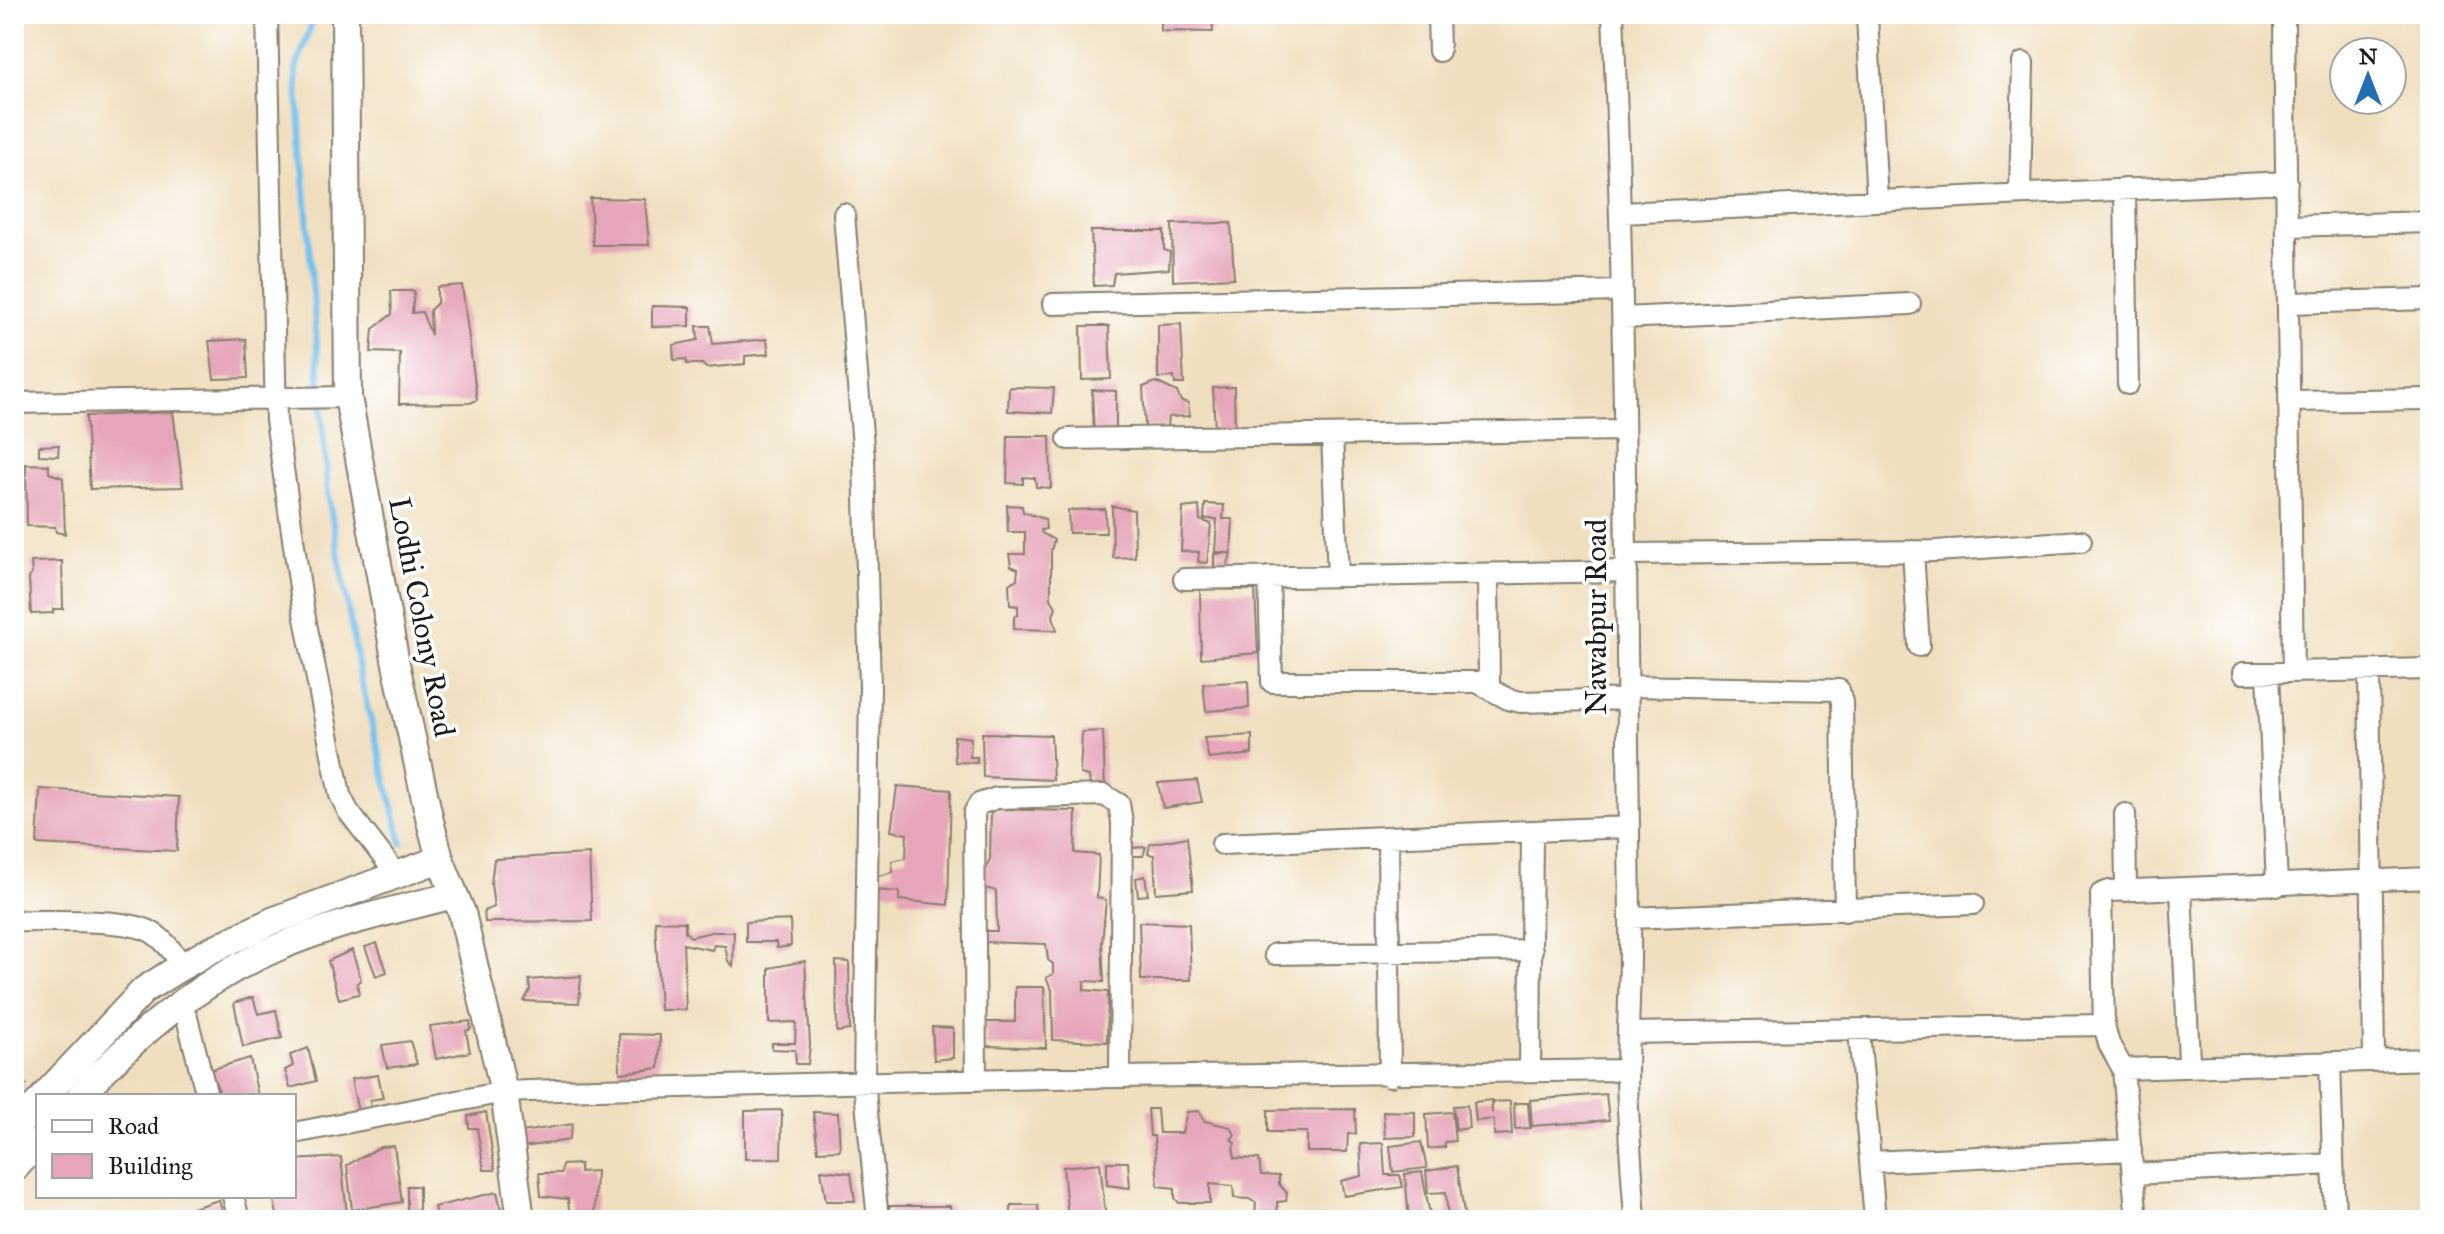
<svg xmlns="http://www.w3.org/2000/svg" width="2444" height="1234" font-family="'IM FELL Great Primer',serif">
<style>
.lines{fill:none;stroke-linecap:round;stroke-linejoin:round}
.stream{stroke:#74c0ed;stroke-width:6}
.building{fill:#e6a5b8}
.minor-casing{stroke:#867e6e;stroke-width:24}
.major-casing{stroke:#867e6e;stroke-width:30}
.minor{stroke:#fff;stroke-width:20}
.major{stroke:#fff;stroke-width:26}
.labels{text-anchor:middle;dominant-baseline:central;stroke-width:7;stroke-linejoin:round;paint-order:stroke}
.street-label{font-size:30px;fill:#1c1c1c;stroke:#fff}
</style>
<rect width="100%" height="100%" fill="#fff"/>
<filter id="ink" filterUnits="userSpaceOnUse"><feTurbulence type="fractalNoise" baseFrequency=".0125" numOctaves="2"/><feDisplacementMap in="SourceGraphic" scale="16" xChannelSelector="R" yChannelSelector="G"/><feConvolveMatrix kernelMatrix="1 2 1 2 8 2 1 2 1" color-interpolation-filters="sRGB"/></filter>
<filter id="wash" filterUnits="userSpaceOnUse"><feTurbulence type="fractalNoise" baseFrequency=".006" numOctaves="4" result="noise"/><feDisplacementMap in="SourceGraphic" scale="32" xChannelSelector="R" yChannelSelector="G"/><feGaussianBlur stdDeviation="1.8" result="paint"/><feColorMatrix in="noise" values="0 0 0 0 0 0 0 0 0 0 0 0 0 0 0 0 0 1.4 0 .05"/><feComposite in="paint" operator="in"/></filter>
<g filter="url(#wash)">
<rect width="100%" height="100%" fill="#f0dfbf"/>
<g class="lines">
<!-- stream -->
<path class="stream" d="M315 14 296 69 328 495 361 681 402 843"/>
</g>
<g id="blocks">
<!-- building -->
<path class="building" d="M1161 14H1212L1213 32 1161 31Z
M590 198 645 199 649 245H593Z
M1231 223 1234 278 1173 281 1172 224Z
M1091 231H1164V250L1170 252 1169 269 1114 273 1112 285 1094 286Z
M462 285 477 400 470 403 399 404 400 353 371 352 373 329 392 314 391 291H414L412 313 422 312 431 335 430 310 437 303V287Z
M652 306 690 307V326L652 327Z
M1181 324 1184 384H1175L1174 377 1158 378V325Z
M697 326H710L713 344 767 339 769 354 745 356V364L706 368 702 364H687L686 359 674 360 673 345 698 340Z
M1081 326H1109L1111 379 1082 380Z
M246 339 248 378 214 379 209 341Z
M1156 382 1177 392 1181 401 1188 403 1190 416 1168 417 1167 427H1145L1143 387Z
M1009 387 1054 388 1052 413 1008 411Z
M1234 387 1235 429 1215 432 1213 388Z
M1092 390 1116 391V434L1094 435Z
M173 412 183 487 90 489 86 416Z
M1008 436H1050L1051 488 1036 487 1035 478 1023 477V484L1007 483Z
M59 445 58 456 39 455V446Z
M26 464 49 465V473L63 478 65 534 56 532 55 527 27 526Z
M1205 504 1224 505 1223 519H1233L1231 553 1226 573 1214 572V554L1231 553 1215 552 1217 519H1204Z
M1007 505 1022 506 1023 512 1045 519 1046 529 1041 530 1042 533 1054 540 1051 551V599L1056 607 1053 616 1057 630 1014 629V616L1018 615V606L1010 605 1009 584 1017 579 1018 569 1011 566 1009 554H1025V532H1008Z
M1112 506 1134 510 1135 557 1113 558Z
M1199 506 1200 520 1211 524 1207 563 1198 562 1199 552 1181 551 1183 508Z
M1105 509 1106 533H1069L1068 510Z
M62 561 63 609H53V613L31 614 29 578 32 573 31 562Z
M1200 589 1255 590 1258 653 1201 658Z
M1248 681 1249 708 1206 711 1203 684Z
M1103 731 1105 788 1090 787 1089 776 1080 774 1082 732Z
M982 733 1051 735 1053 780 983 777Z
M1252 735V754L1209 759 1204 738Z
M954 736 971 738 970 757H977V763L955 762Z
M1197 780 1202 802 1163 808 1158 783Z
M897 786 951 790 948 905 899 900V892L875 890V877L893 872 892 861 906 858 907 834 891 831Z
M40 789 179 797 177 851 37 844Z
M991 809 1076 811 1075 853 1099 855 1097 898 1106 900 1102 944 1104 982 1084 981V990L1108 992 1107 1042 1053 1040 1052 990 1046 978 1053 974V964L1048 960 1046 944 985 942V931H997L996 891 985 888V870L990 859Z
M1187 837 1193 890 1156 893 1154 855 1148 854 1150 844Z
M1146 847 1143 856H1131L1130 848Z
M589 854 592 921 485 922 484 911 494 907 491 884 494 859Z
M1145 876 1148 895 1138 896 1136 878Z
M790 920 791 946 777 948 776 942H746V922Z
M655 921 685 922V932L691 937 711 932H734L733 966 728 961 725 946 714 945 712 950 683 944 686 1010H660Z
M1139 922 1189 924 1191 980H1141Z
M377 943 387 972 376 976 365 947Z
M352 950 361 980 357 983 359 994 339 999 328 961Z
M805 961 810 1044 808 1064H796L795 1050 772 1049V1043H795L796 1022 769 1023V968Z
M836 961 849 962 850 1030 837 1032Z
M581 976 579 1003 524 1001 530 990 529 980Z
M1015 987H1044L1046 1048 986 1046 985 1022H1015Z
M253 997 258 1014 276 1010 282 1038 243 1047 234 1003Z
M470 1021 471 1029 466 1031 470 1052 436 1059 430 1026Z
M932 1027 953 1028V1058L934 1060Z
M619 1034 660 1035 659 1068 620 1073Z
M410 1041 417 1064 387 1068 382 1045Z
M308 1048 316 1081 290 1088 285 1070 293 1066 290 1055Z
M250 1058 258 1096H221L210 1070Z
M378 1075 383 1098 370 1100 371 1111 358 1112 351 1079Z
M26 1085 14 1099V1088Z
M1606 1094 1609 1120 1532 1126 1530 1100Z
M1491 1100 1492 1113V1102L1510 1101 1512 1134 1494 1135V1119L1476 1121 1474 1102Z
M1514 1103H1528L1530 1128 1515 1129Z
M1467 1105 1469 1128 1456 1130 1453 1106Z
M1148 1109H1157L1159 1133H1182L1187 1112 1199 1111 1204 1121 1231 1127 1235 1135 1231 1139 1235 1143 1233 1148 1235 1158 1259 1159 1261 1175 1279 1176V1184L1287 1193 1286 1201 1277 1202 1278 1220H1251L1255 1215 1256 1203 1249 1199 1234 1198 1233 1186 1210 1184V1203H1179L1175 1198V1188L1158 1186 1154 1136H1150Z
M1355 1109 1356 1134H1348L1347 1152H1307V1132H1268V1110Z
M782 1110 781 1158 745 1159V1111Z
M1383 1111 1415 1112V1137L1385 1138Z
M486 1112 495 1170H484L477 1128H469L468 1116Z
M813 1112 838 1113 840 1150 818 1151Z
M1452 1112 1455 1141 1445 1142V1147L1428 1149 1426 1114Z
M573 1124 569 1140 523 1147 521 1132Z
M1421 1142 1427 1168 1393 1172 1390 1146Z
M1383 1143 1385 1175H1400L1403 1187 1344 1196 1341 1181 1362 1176 1360 1144Z
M394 1146 402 1202 352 1210 347 1165 380 1147Z
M341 1157 347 1215 330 1220H260L277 1214 273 1196H294V1160Z
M1107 1162H1128L1130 1188 1107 1185Z
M1100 1163 1106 1220H1068L1063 1167Z
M580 1164V1172L596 1171 594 1220H570L568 1199 541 1196 539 1173H561L562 1165Z
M1457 1166 1465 1220H1448L1446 1192 1428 1193 1426 1171Z
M821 1170 851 1173 855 1201H826Z
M1422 1172 1431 1220H1409L1405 1174Z
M407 1186H419V1209L407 1213Z
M497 1192 502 1213 474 1220H437L434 1207Z
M219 1200 225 1220H170L169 1215Z
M1011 1205H1038L1039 1219H1011Z
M889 1206H950L952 1220H889Z"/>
</g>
</g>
<g filter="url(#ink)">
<use href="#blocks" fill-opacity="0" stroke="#867e6e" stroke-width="2"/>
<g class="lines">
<!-- minor casing -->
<g class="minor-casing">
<path id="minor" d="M267 14 276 420 303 608 340 795 348 811 397 875
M1438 14 1439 51
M1613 14C1626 315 1626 616 1630 917 1631 968 1628 1018 1627 1069 1627 1119 1632 1170 1635 1220
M2287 14 2284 22 2293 672
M1867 16 1877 201
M2125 189 2128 384
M2020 194 2023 63
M1621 213 2287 182
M844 214 864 459 870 687 864 1082 878 1220
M2288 226 2430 222
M2289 303 2430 299
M1053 304 1622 291
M1623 318 1910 304
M2291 401 2430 399
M14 403 348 397
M1332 435 1338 576
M1068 439 1624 430
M1913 551 1919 646
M1627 554 1936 551 2081 541
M1488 574 1489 687
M1269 577 1272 682H1477L1508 699 1521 702 1627 699
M1184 579 1627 571
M2369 671 2374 1061
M2243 673 2430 669
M2268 673 2277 886
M1627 686 1839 690 1842 702 1845 911
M2125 814 2126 891
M1388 838 1390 1076
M1222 844 1627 827
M2181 890 2189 1060
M1630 918 1973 904
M14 921C46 922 129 917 153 933 166 941 174 954 183 966
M1275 954 1532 950
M178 1005 187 1018 207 1096
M1859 1031 1875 1220
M1629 1033 2104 1025
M2330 1062 2335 1220
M2123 1069 2430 1059
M1530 1071 1532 833
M976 1080 974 813 979 804 997 798 1104 795 1119 804 1122 822 1120 1077
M294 1133 504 1092 557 1090 1047 1078 1627 1070
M1870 1162 2131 1150
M2133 1174 2333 1164
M233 1196 239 1220
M2137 1220 2123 1069 2109 1044 2104 1025 2101 894 2109 891 2430 878"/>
</g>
<!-- major casing -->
<g class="major-casing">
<path id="major" d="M345 14 348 397 396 664 430 821 440 859 462 913 504 1092 521 1220
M44 1096 144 990 174 971 209 951 272 921 440 859
M80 1096C136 1034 201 980 279 947 334 923 396 910 454 895
M14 1130 38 1103
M14 1169 38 1142"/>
</g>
<!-- minor -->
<use href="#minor" class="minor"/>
<!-- major -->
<use href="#major" class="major"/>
</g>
</g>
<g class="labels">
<!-- street labels -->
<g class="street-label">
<text transform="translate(422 617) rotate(79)">Lodhi Colony Road</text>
<text transform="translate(1596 617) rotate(-90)">Nawabpur Road</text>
</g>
</g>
<!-- margin -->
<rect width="2444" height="1234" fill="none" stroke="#fff" stroke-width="48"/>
<!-- legend -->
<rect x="36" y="1094" width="260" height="104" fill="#ffffff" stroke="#a4a4a4" stroke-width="2"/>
<rect x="52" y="1120" width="40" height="12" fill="#ffffff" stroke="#a4a4a4" stroke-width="2"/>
<text x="108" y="1134" font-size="24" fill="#1c1c1c">Road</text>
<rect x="52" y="1154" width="40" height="24" fill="#e6a5b8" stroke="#a4a4a4" stroke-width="2"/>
<text x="108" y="1174" font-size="24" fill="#1c1c1c">Building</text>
<!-- north arrow -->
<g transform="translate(2368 76)"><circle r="38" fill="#ffffff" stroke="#a4a4a4" stroke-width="2"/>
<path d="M0-6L14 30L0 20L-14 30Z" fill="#1f6fb2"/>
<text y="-12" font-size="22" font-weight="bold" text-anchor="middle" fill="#1c1c1c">N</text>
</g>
</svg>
